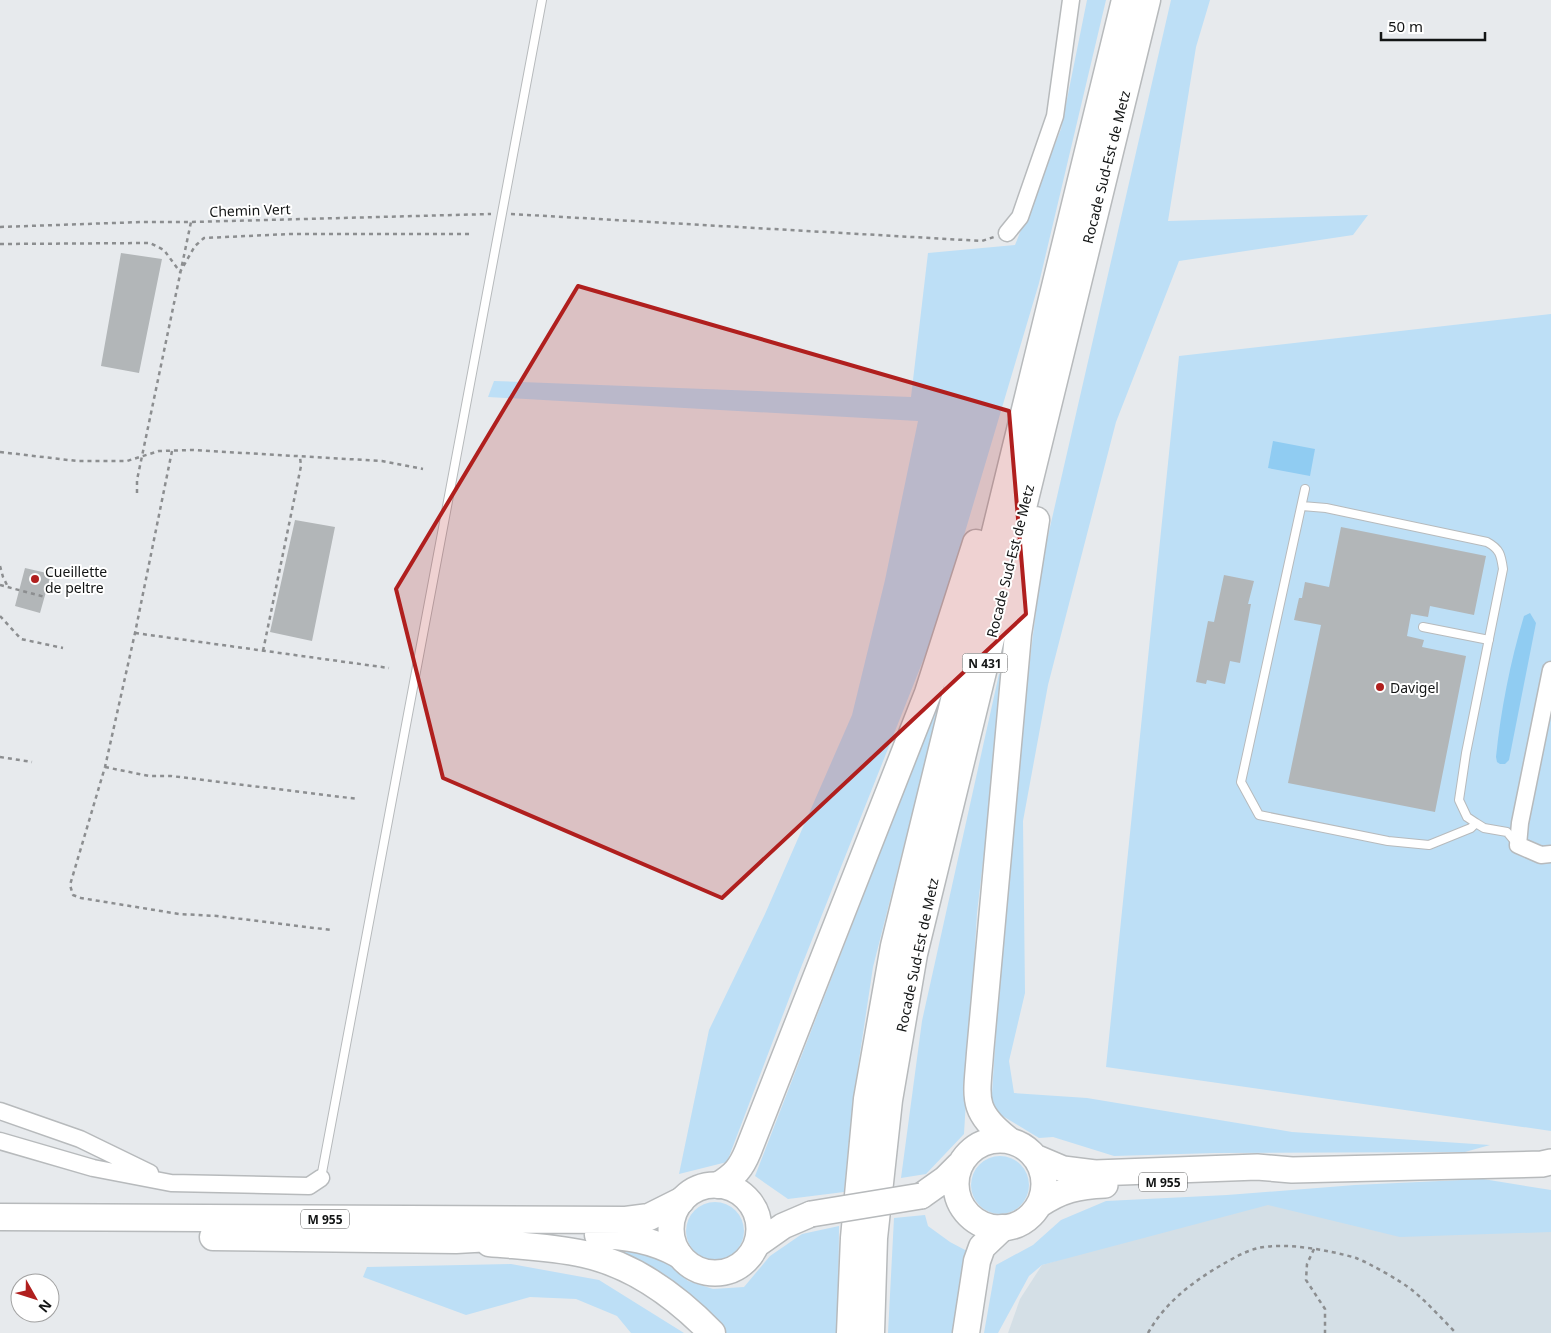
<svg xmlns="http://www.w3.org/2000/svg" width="1551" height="1333" font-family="'Noto Sans',sans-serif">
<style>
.built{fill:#d4dfe6}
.green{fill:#bddff6}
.water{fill:#90ccf2}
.building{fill:#b2b6b8}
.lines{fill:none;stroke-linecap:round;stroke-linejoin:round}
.service-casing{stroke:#b7babc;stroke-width:10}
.minor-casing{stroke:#b7babc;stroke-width:19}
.primary-casing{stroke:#b7babc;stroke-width:28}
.trunk-casing{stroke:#b7babc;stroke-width:29}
.path{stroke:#8c8e90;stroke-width:2.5;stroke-dasharray:4 4;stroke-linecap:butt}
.service{stroke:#fff;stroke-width:8}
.minor{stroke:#fff;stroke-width:16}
.primary{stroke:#fff;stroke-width:25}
.trunk{stroke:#fff;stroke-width:26}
.primary-bridge-casing{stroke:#b7babc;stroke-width:28;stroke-linecap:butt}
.primary-bridge{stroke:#fff;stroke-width:25}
.marked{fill:#b01f1e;fill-opacity:0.2;stroke:#b01f1e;stroke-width:4;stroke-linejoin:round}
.poi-dot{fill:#b01f1e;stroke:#fff;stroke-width:2}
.labels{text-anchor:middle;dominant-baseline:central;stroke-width:4;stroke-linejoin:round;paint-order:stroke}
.shield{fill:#fff;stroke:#5a5b5b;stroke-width:1}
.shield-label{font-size:12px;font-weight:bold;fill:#131515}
.street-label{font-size:14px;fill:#131515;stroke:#fff}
.poi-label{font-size:14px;fill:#131515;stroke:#fff;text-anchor:start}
</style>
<rect width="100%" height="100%" fill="#e7eaed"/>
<!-- built -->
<path class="built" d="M1297 1190 1551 1195V1333H1008L1020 1299 1042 1265Z"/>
<!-- green -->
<path class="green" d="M1087 0H1106L1039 283 938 623 798 975 727 1162 679 1174 709 1030 765 914 852 715 885 580 918 421 488 397 494 381 911 397 928 253 1015 245 1061 129Z
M1171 0H1210L1196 47 1168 221 1368 215 1353 235 1179 261 1116 422 1048 685 1023 821 1025 993 1009 1061 1014 1093 1087 1098 1292 1132 1490 1145 1465 1152 1215 1153 1114 1156 1053 1137 1039 1138 991 1109 1000 967 1018 756 1042 562Z
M1551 314V1131L1106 1067 1179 356Z
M999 674 1005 675 977 913 964 1134 926 1174 901 1178 922 1021Z
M936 699 941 700 873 967 853 1100 844 1192 788 1199 755 1176 902 796Z
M971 1185a29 29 0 1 1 58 0a29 29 0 1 1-58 0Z
M1483 1179 1551 1190V1232L1400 1237 1268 1205 1042 1265 1029 1276 998 1333H984L996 1265 1033 1245 1061 1220 1106 1201 1227 1195 1355 1185Z
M686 1231a29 29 0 1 1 58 0a29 29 0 1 1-58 0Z
M925 1215 928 1226 950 1242 967 1251 958 1333H888L894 1218Z
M839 1226 838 1333H722L592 1249 610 1244 658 1254 688 1281 713 1289 744 1287 770 1256 802 1234Z
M511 1264 599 1280 684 1333H631L617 1316 576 1299 530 1297 466 1315 363 1277 367 1267Z"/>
<!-- water -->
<path class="water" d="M1273 441 1315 449 1310 476 1268 468Z
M1530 613 1536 623 1509 760 1505 764H1500L1497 762 1496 757C1501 709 1510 663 1524 616Z"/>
<!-- building -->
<path class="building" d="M121 253 162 259 139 373 101 366Z
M295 520 335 527 312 641 270 632Z
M1341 527 1486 556 1474 615 1430 606 1428 617 1411 614 1407 636 1424 640 1422 647 1466 656 1435 812 1288 783 1321 625 1294 620 1299 598H1302L1305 582 1329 587Z
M25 568 51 574 40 613 15 606Z
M1224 575 1254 581 1248 604H1251L1240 663 1230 661 1225 684 1207 680 1206 684 1196 682 1208 621 1214 622Z"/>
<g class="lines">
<!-- service casing -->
<g class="service-casing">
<path id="service" d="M1302 506 1326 508 1487 542C1500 549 1501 555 1503 569L1466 753 1459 800 1467 817 1476 823 1471 828 1429 845 1388 841 1259 815 1241 782 1305 489
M1423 627 1489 640
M1476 823 1484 828 1507 832 1517 844
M321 1178 542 0"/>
</g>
<!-- minor casing -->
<g class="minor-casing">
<path id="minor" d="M1007 233 1020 217 1055 116 1071 0
M1551 670 1520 823 1518 845 1541 855 1551 854
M0 1111 80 1139 150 1173
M0 1141 93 1168 171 1183 309 1186 321 1178"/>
</g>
<!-- primary casing -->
<g class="primary-casing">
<path id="primary" d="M956 1184a44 44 0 1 1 88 0a44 44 0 1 1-88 0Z
M1037 1158 1063 1169 1095 1173 1257 1167 1292 1170 1542 1164 1551 1162
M671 1229a44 44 0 1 1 88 0a44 44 0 1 1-88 0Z
M921 1196 945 1179 959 1165
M1039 1205C1061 1190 1078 1186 1105 1185
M756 1245 783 1226 811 1214"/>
</g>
<!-- trunk casing -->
<g class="trunk-casing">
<path id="trunk" d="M1007 1139C970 1110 977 1097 980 1053L1018 634 1036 520
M719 1185C735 1175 741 1168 748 1151L928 693 976 543
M0 1217 626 1220 649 1217 681 1201
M598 1235C627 1236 652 1240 678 1254
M213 1237 456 1240 509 1237
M489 1243C521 1246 553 1247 584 1254 633 1265 677 1297 712 1333
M850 1333 854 1238 867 1099 894 946 1125 0
M871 1333 874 1238 889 1100 914 954 1147 0
M966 1333 977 1261 982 1247 1002 1228"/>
</g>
<!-- path -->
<path class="path" d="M511 214 982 241 994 237
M0 227 142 222H191L491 214
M0 244 150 243 164 250 180 272 195 246 204 238 289 234H471
M172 451 135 633 105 767 70 885 73 895 81 898 179 914 217 916 331 930
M0 452 77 461H127L159 451 192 450 382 461 423 469
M137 493V480L191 222
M0 566 3 577 8 587
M0 585 45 597
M0 616 21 639 63 648
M135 633 389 668
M263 651 301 466 300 457
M0 757 32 762
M105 767 149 776H171L358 799
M1314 1249 1307 1264 1306 1280 1325 1309V1333
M1148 1333C1164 1305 1186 1287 1213 1270 1227 1262 1242 1252 1258 1248 1285 1242 1329 1250 1356 1258 1369 1263 1401 1281 1412 1290 1428 1303 1442 1319 1456 1333"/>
<!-- service -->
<use href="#service" class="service"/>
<!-- minor -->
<use href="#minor" class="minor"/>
<!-- primary -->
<use href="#primary" class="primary"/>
<!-- trunk -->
<use href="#trunk" class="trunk"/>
<!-- primary-bridge casing -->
<g class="primary-bridge-casing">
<path id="primary-bridge" d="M811 1214 921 1196"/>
</g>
<!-- primary-bridge -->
<use href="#primary-bridge" class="primary-bridge"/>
</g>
<!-- marked area -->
<path class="marked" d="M578 286 1009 411 1026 614 722 898 443 778 396 589Z"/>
<!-- markers -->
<g class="poi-dot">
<circle cx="35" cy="579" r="5"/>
<circle cx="1380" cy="687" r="5"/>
</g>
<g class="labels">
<!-- shield labels -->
<g class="shield">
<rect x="962.5" y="653.5" width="45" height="19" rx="4"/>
<rect x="1139" y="1172.5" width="48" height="19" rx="4"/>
<rect x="301" y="1209.5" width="48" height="19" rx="4"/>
</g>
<g class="shield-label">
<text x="985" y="663">N 431</text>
<text x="1163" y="1182">M 955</text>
<text x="325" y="1219">M 955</text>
</g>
<!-- street labels -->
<g class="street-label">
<text transform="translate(1106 167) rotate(-76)">Rocade Sud-Est de Metz</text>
<text transform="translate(250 210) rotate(-2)">Chemin Vert</text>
<text transform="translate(1010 561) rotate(-76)">Rocade Sud-Est de Metz</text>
<text transform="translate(917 955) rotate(-78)">Rocade Sud-Est de Metz</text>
</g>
<!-- poi labels -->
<g class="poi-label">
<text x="45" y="571">Cueillette<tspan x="45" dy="16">de peltre</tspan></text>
<text x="1390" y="687">Davigel</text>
</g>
</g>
<!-- north arrow -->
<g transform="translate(35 1298) rotate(129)"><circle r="24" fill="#ffffff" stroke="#a1a1a1"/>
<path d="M0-4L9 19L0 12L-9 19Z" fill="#b01f1e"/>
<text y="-8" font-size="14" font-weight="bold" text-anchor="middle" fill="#131515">N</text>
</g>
<!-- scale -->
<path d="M1381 32v8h104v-8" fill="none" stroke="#131515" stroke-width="2.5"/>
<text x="1388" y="32" font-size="15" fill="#131515" stroke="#ffffff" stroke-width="4" paint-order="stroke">50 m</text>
</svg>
